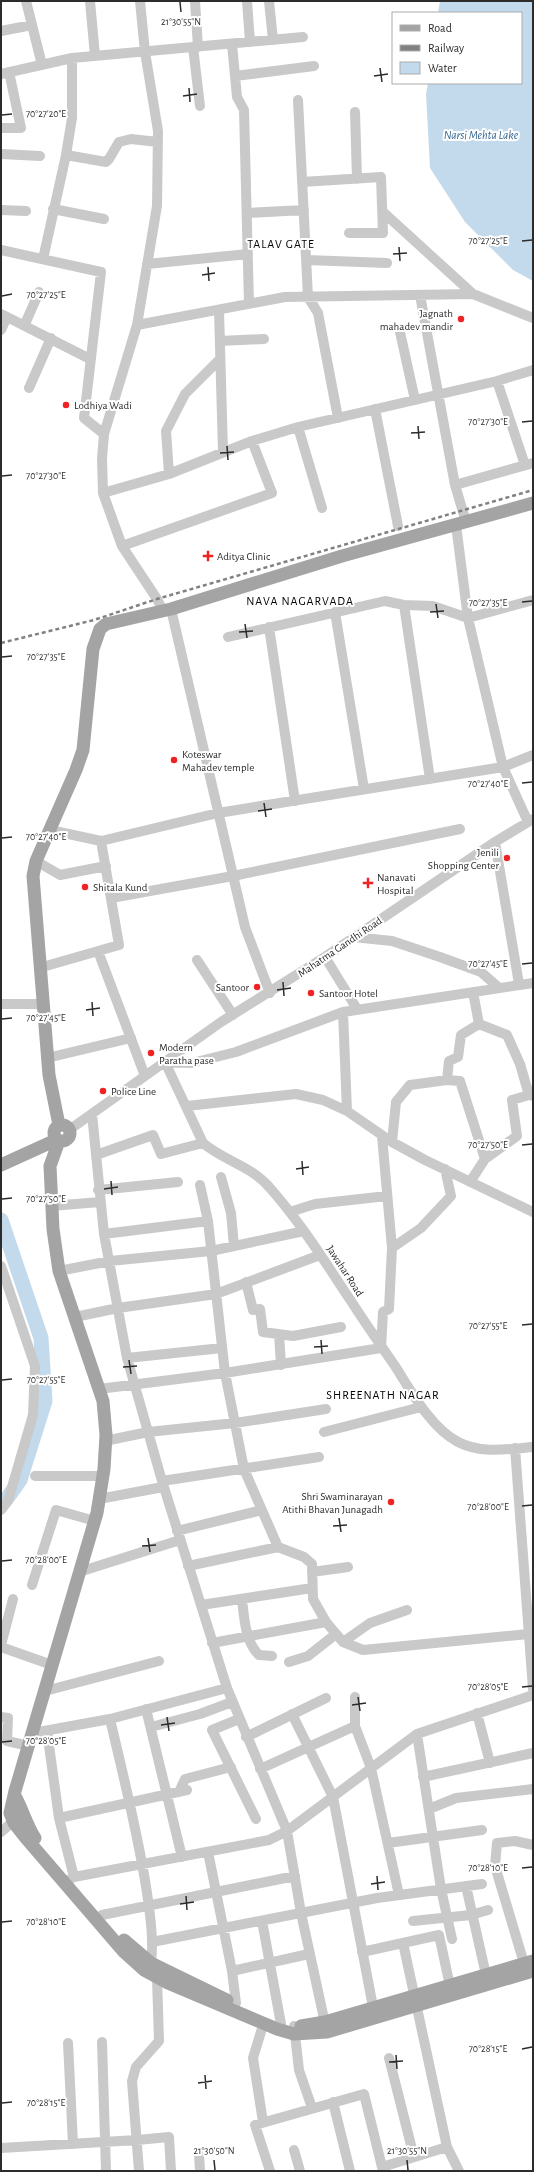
<svg xmlns="http://www.w3.org/2000/svg" width="534" height="2172" font-family="'Alegreya Sans',sans-serif">
<style>
.water{fill:#c3daed}
.lines{fill:none;stroke-linecap:round;stroke-linejoin:round}
.river{stroke:#c3daed;stroke-width:15}
.minor{stroke:#c9c9c9;stroke-width:10}
.major{stroke:#a4a4a4;stroke-width:13}
.rail{stroke:#818181;stroke-width:2.5;stroke-dasharray:4 3;stroke-linecap:butt}
.ticks{fill:none;stroke:#2c2c2c;stroke-width:1.5}
.poi-dot{fill:#ef2323;stroke:#fff;stroke-width:1.5}
.labels{text-anchor:middle;dominant-baseline:central;stroke-width:4;stroke-linejoin:round;paint-order:stroke}
.poi-label{font-size:11px;fill:#2c2c2c;stroke:#fff;text-anchor:start}
.street-label{font-size:11px;fill:#2c2c2c;stroke:#fff}
.water-label{font-size:12px;font-style:italic;fill:#376892;stroke:#fff}
.neighbourhood-label{font-size:12px;letter-spacing:1px;fill:#000;stroke:#fff}
.ticks-label{font-size:10px;text-anchor:middle;fill:#2c2c2c;stroke:#fff;stroke-width:4;stroke-linejoin:round;paint-order:stroke}
</style>
<rect width="100%" height="100%" fill="#fff"/>
<!-- water -->
<path class="water" d="M440 1H533V281L513 270 465 222 430 168 426 94 428 83H521V13H438Z"/>
<g class="lines">
<!-- river -->
<path class="river" d="M1 1220 41 1338 45 1401 20 1480 8 1497"/>
<!-- minor -->
<path class="minor" d="M26 1 42 65
M90 1 95 56
M140 1 145 52 158 131 157 206 137 325 104 434 102 459 103 493 122 546 157 599 163 611
M195 1 198 47
M247 1 250 42
M269 1 273 40
M1 31 32 25
M232 44 237 97 244 110 249 304
M193 47 200 106
M1 74 72 58 303 37
M235 76 314 66
M298 100 308 297 318 313 338 418
M355 112 357 179
M1 128H21L9 72
M1 154 40 156
M66 155 106 162 109 159 119 142 131 139 158 142
M302 182 381 177 383 233H349
M53 209 104 219
M1 210 26 211
M383 212 473 294 533 318
M247 213 304 210
M1 250 101 272 84 418 104 434
M43 259 66 155 72 118V58
M307 260 387 263
M147 264 248 254
M420 295 455 485 466 522
M219 311 223 452
M1 314 90 359
M25 324 39 292
M137 325 285 297 473 294
M1 330 7 317
M400 332 415 400
M220 341 264 339
M497 381 525 465
M29 388 51 338
M375 409 398 526
M298 427 322 508
M169 474 166 431 185 394 220 359
M455 485 533 463
M103 493 169 474 252 441 298 427 497 381 533 370
M456 525 468 618 503 767 528 822
M122 546 272 493 252 441
M404 605 430 779
M171 609 245 927 270 993
M335 612 364 789
M269 627 295 801
M228 637 385 601 404 605 433 606 468 618 533 600
M50 830 101 841 218 813 503 767 533 755
M495 842 519 984
M36 861 60 875 106 866
M111 898 233 876 460 829
M353 937 392 941 440 957 481 972 498 987
M98 951 145 1076
M325 957 357 1009
M197 960 233 1015
M39 968 119 945 101 841
M533 983 343 1012 236 1052 192 1063 165 1062 203 1143C224 1161 252 1166 270 1188 301 1223 325 1262 351 1301 365 1323 380 1344 395 1366 411 1391 431 1428 458 1442 481 1454 509 1449 533 1447
M1 1004H42
M343 1012 347 1111
M479 1024 507 1035 520 1064 529 1095 533 1096
M47 1058 131 1038
M447 1080 460 1081 485 1159 470 1182
M187 1106 296 1094 323 1100 347 1111 392 1142 425 1160 533 1212
M92 1114 104 1234 127 1358 162 1481 227 1688 287 1831 301 1913 326 2028
M69 1130 221 1022 325 957 495 842 533 819
M392 1142 396 1102 410 1085 447 1080 449 1061 458 1057 461 1035 479 1024 473 992
M96 1155 153 1135 161 1154 203 1143
M485 1159 517 1136 512 1100 529 1095
M221 1177 231 1213 234 1246
M200 1185 208 1221 225 1373 244 1469 278 1547 304 1557 312 1564 313 1599 326 1622 343 1642 363 1650 529 1634
M98 1190 178 1182
M51 1206 100 1202
M290 1212 315 1204 387 1196
M104 1234 208 1221
M392 1248 421 1228 451 1196 445 1169
M1 1266 35 1366 33 1415 8 1501 1 1510
M59 1271 110 1261 211 1251 304 1231
M246 1282 253 1310 260 1309 263 1332 293 1336 341 1327
M75 1317 118 1308 216 1294 320 1255
M279 1334 281 1365
M127 1358 222 1348
M99 1389 225 1373 381 1348 383 1312 389 1309 392 1248 382 1136
M324 1432 421 1407
M105 1441 148 1432 235 1423 326 1409
M515 1448 533 1689
M35 1476H103
M162 1481 319 1457
M99 1499 163 1487
M177 1531 262 1510
M188 1566 278 1547
M79 1572 180 1540
M312 1572 348 1567
M32 1585 56 1510 95 1521
M242 1599C244 1616 245 1642 259 1655L272 1656
M201 1605 312 1588
M343 1642 370 1623 407 1610
M212 1643 326 1622
M1 1645 13 1599
M1 1647 52 1665
M289 1662 308 1656 336 1634
M45 1691 159 1661
M355 1697V1726L371 1768 399 1895
M146 1709 182 1857
M477 1713 490 1763
M292 1714 333 1797 373 2007
M1 1717 8 1718 7 1741 29 1746
M110 1719C120 1763 164 1934 149 1968
M239 1719 212 1730 256 1819
M151 1727 200 1714 232 1702
M47 1731 59 1818 74 1877
M33 1733 110 1719 227 1688
M417 1734 441 1889 452 1939
M246 1737 326 1698
M260 1769 355 1726
M423 1777 533 1753
M179 1792 185 1779 231 1767
M429 1809 456 1798 533 1789
M59 1818 187 1790
M1 1832 9 1825 20 1820
M388 1843 482 1830
M208 1852 232 1971 236 2003
M64 1882 74 1877 269 1840 287 1831 417 1734 533 1695
M466 1886 486 1975
M102 1915 295 1876
M262 1921 281 2024
M413 1921 471 1915 488 1910
M152 1942 377 1898 482 1884
M362 1952 439 1935 450 1986
M526 1970 495 1866 497 1843 515 1841 533 1845
M232 1971 309 1954
M294 2026 299 2070 312 2108
M102 2042 106 2171
M68 2043 73 2144
M389 2058 414 2157
M333 2102 350 2171
M263 2122 253 2058 263 2025
M447 2147 459 2171
M1 2148 137 2140 169 2137 171 2171
M294 2150 300 2171
M199 2154 200 2171
M382 2167 447 2147 403 1943
M139 2171 132 2081 136 2067 159 2041 157 1978
M270 2171 255 2125 364 2094 383 2171"/>
<!-- major -->
<path class="major" d="M54 1133a8 8 0 1 1 16 0a8 8 0 1 1-16 0Z
M59 1125 49 1075 33 876 36 861 76 770 83 750 93 649 100 629 106 624 171 609 342 556 533 503
M59 1141 50 1166 53 1229 59 1271 103 1401 106 1435 104 1469 97 1513 15 1791 10 1813 14 1823 25 1837 124 1952 144 1970 168 1983 277 2029 294 2034 327 2032 533 1971
M1 1165 56 1140
M15 1796C23 1810 26 1824 35 1838
M124 1940 151 1963 227 2000
M301 2026 325 2022 533 1961"/>
<!-- rail -->
<path class="rail" d="M1 643 94 620 157 599 533 490"/>
</g>
<!-- ticks -->
<path class="ticks" d="M180 2 181 12M380 68 382 82M374 76 388 74M189 88 190 102M183 96 197 94M2 115 12 114M522 241 532 240M399 247 400 261M393 254 407 253M208 267 209 281M202 275 215 273M2 296 12 294M522 422 532 421M418 426 419 439M411 433 425 432M227 446 228 460M220 453 234 452M2 476 12 475M522 602 532 601M436 604 438 618M430 612 444 611M245 624 247 638M239 632 253 631M2 657 12 656M522 783 532 782M264 803 266 817M258 811 272 809M2 838 12 837M522 964 532 963M283 982 284 996M277 990 291 988M92 1002 93 1016M86 1010 100 1008M2 1019 12 1018M522 1145 532 1144M302 1161 303 1175M296 1169 309 1167M111 1181 112 1195M104 1189 118 1187M2 1199 12 1198M522 1325 532 1324M321 1340 322 1354M314 1347 328 1346M129 1360 131 1374M123 1367 137 1366M2 1380 12 1379M522 1506 532 1505M339 1518 341 1532M333 1526 347 1525M148 1538 150 1552M142 1546 156 1545M2 1561 12 1560M522 1687 532 1686M358 1697 360 1711M352 1705 366 1703M167 1717 169 1731M161 1725 175 1723M2 1742 12 1741M522 1868 532 1867M377 1876 378 1890M371 1884 385 1882M186 1896 187 1910M180 1904 194 1902M2 1922 12 1921M522 2049 532 2047M396 2055 397 2069M389 2062 403 2061M205 2075 206 2089M198 2083 212 2081M2 2103 12 2102M214 2160 215 2170M407 2160 408 2170"/>
<!-- markers -->
<g class="poi-dot">
<circle cx="461" cy="319" r="4"/>
<circle cx="66" cy="405" r="4"/>
<path d="M206 550h4v4h4v4h-4v4h-4v-4h-4v-4h4z"/>
<circle cx="174" cy="760" r="4"/>
<circle cx="507" cy="858" r="4"/>
<path d="M366 877h4v4h4v4h-4v4h-4v-4h-4v-4h4z"/>
<circle cx="85" cy="887" r="4"/>
<circle cx="257" cy="987" r="4"/>
<circle cx="311" cy="993" r="4"/>
<circle cx="151" cy="1053" r="4"/>
<circle cx="103" cy="1091" r="4"/>
<circle cx="391" cy="1502" r="4"/>
</g>
<g class="labels">
<!-- poi labels -->
<g class="poi-label">
<text x="453" y="313" text-anchor="end">Jagnath<tspan x="453" dy="13">mahadev mandir</tspan></text>
<text x="74" y="405">Lodhiya Wadi</text>
<text x="217" y="556">Aditya Clinic</text>
<text x="182" y="754">Koteswar<tspan x="182" dy="13">Mahadev temple</tspan></text>
<text x="499" y="852" text-anchor="end">Jenili<tspan x="499" dy="13">Shopping Center</tspan></text>
<text x="377" y="877">Nanavati<tspan x="377" dy="13">Hospital</tspan></text>
<text x="93" y="887">Shitala Kund</text>
<text x="249" y="987" text-anchor="end">Santoor</text>
<text x="319" y="993">Santoor Hotel</text>
<text x="159" y="1047">Modern<tspan x="159" dy="13">Paratha pase</tspan></text>
<text x="111" y="1091">Police Line</text>
<text x="383" y="1496" text-anchor="end">Shri Swaminarayan<tspan x="383" dy="13">Atithi Bhavan Junagadh</tspan></text>
</g>
<!-- street labels -->
<g class="street-label">
<text transform="translate(340 947) rotate(-34)">Mahatma Gandhi Road</text>
<text transform="translate(345 1271) rotate(57)">Jawahar Road</text>
</g>
<!-- water labels -->
<g class="water-label">
<text x="481" y="135">Narsi Mehta Lake</text>
</g>
<!-- neighbourhood labels -->
<g class="neighbourhood-label">
<text x="281" y="244">TALAV GATE</text>
<text x="300" y="601">NAVA NAGARVADA</text>
<text x="383" y="1395">SHREENATH NAGAR</text>
</g>
</g>
<g class="ticks-label">
<text x="181" y="25">21°30'55"N</text>
<text x="46" y="117">70°27'20"E</text>
<text x="488" y="244">70°27'25"E</text>
<text x="46" y="298">70°27'25"E</text>
<text x="488" y="425">70°27'30"E</text>
<text x="46" y="479">70°27'30"E</text>
<text x="488" y="606">70°27'35"E</text>
<text x="46" y="660">70°27'35"E</text>
<text x="488" y="787">70°27'40"E</text>
<text x="46" y="840">70°27'40"E</text>
<text x="488" y="967">70°27'45"E</text>
<text x="46" y="1021">70°27'45"E</text>
<text x="488" y="1148">70°27'50"E</text>
<text x="46" y="1202">70°27'50"E</text>
<text x="488" y="1329">70°27'55"E</text>
<text x="46" y="1383">70°27'55"E</text>
<text x="488" y="1510">70°28'00"E</text>
<text x="46" y="1563">70°28'00"E</text>
<text x="488" y="1690">70°28'05"E</text>
<text x="46" y="1744">70°28'05"E</text>
<text x="488" y="1871">70°28'10"E</text>
<text x="46" y="1925">70°28'10"E</text>
<text x="488" y="2052">70°28'15"E</text>
<text x="46" y="2106">70°28'15"E</text>
<text x="214" y="2154">21°30'50"N</text>
<text x="407" y="2154">21°30'55"N</text>
</g>
<!-- border -->
<rect width="534" height="2172" fill="none" stroke="#2c2c2c" stroke-width="4"/>
<!-- legend -->
<rect x="392" y="12" width="130" height="72" fill="#ffffff" stroke="#ababab"/>
<rect x="400" y="25" width="20" height="6" fill="#a4a4a4" stroke="#ababab"/>
<text x="428" y="32" font-size="12" fill="#2c2c2c">Road</text>
<rect x="400" y="45" width="20" height="6" fill="#818181" stroke="#ababab"/>
<text x="428" y="52" font-size="12" fill="#2c2c2c">Railway</text>
<rect x="400" y="62" width="20" height="12" fill="#c3daed" stroke="#ababab"/>
<text x="428" y="72" font-size="12" fill="#2c2c2c">Water</text>
</svg>
